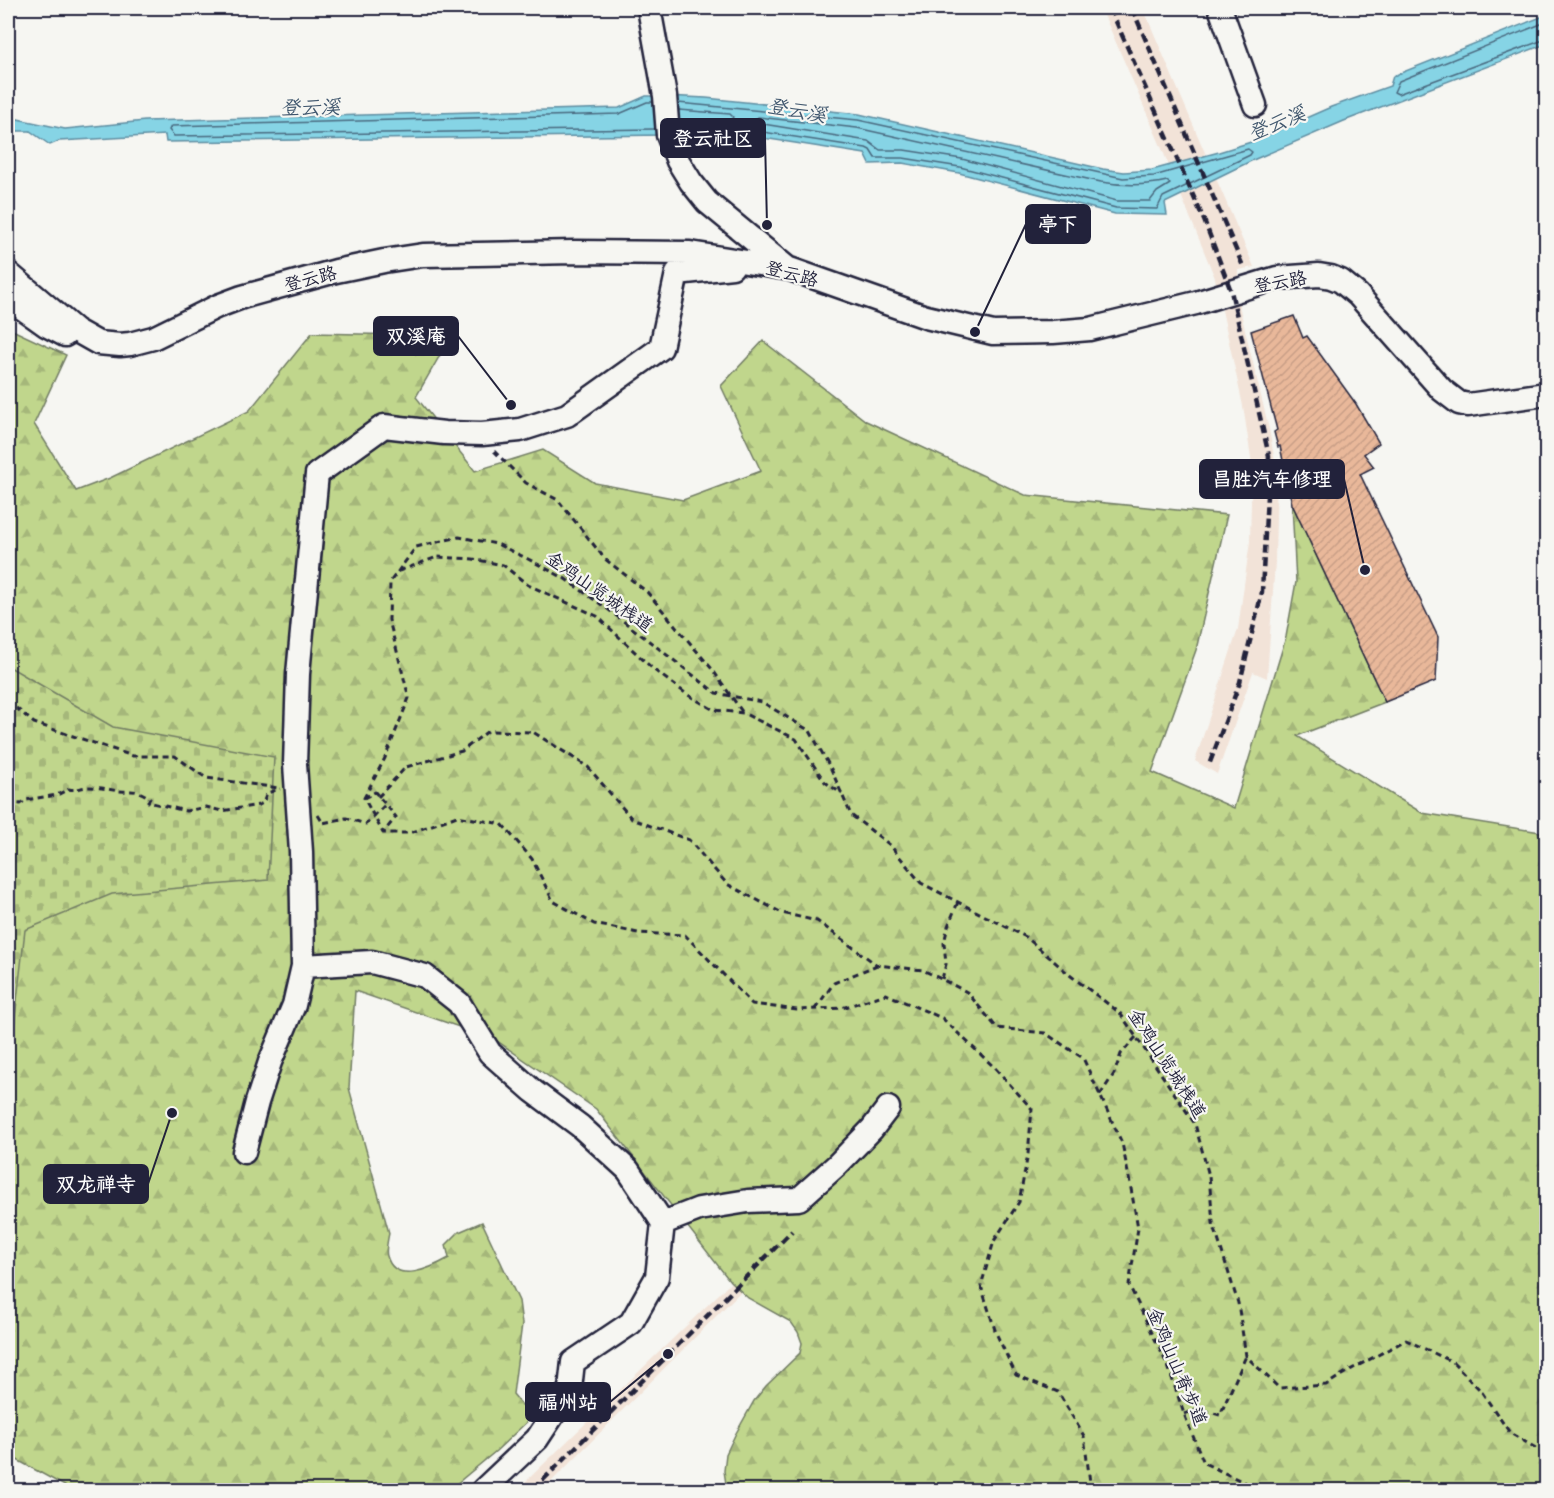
<svg xmlns="http://www.w3.org/2000/svg" width="1554" height="1498" font-family="Mali,'LXGW WenKai TC',sans-serif">
<style>
.built{fill:#f2e3d8}
.forest{fill:url(#forest-firs);stroke:#717c64;stroke-width:1.5}
.cemetery{fill:url(#cemetery-stones);stroke:#717c64;stroke-width:1.5}
.water{fill:#86d4e5;stroke:#5e8da1;stroke-width:1.5}
.lines{fill:none;stroke-linecap:round;stroke-linejoin:round}
.shore{stroke:#4a697f;stroke-width:1.5}
.building{fill:url(#building-hatch);stroke:#22223b;stroke-width:1.5}
.minor-casing{stroke:#22223b;stroke-width:27}
.path{stroke:#22223b;stroke-width:3;stroke-dasharray:6 4.5;stroke-linecap:butt}
.minor{stroke:#f6f6f2;stroke-width:22}
.rail{stroke:#22223b;stroke-width:4.5;stroke-dasharray:9 4.5;stroke-linecap:butt}
.path-bridge{stroke:#22223b;stroke-width:3;stroke-dasharray:6 4.5;stroke-linecap:butt}
.labels{text-anchor:middle;dominant-baseline:central;stroke-width:4.5;stroke-linejoin:round;paint-order:stroke}
.street-label{font-size:18px;fill:#22223b;stroke:#f6f6f2}
.water-label{font-size:20px;font-style:italic;fill:#40576e;stroke:#f6f6f2}
.leader{fill:none;stroke:#22223b;stroke-width:2}
.callout-dot{fill:#22223b;stroke:#f6f6f2;stroke-width:2}
.callout{fill:#22223b;stroke:#22223b;stroke-width:2}
.callout-label{font-size:20px;text-anchor:middle;font-weight:bold;fill:#fff}
</style>
<defs>
<pattern id="forest-firs" width="22" height="20" patternUnits="userSpaceOnUse" patternTransform="scale(1.5)"><rect width="22" height="20" fill="#c0d68c"/><path d="M5 1l3.5 6h-7zM16 11l3.5 6h-7z" fill="#a5b77a"/></pattern>
<pattern id="cemetery-stones" width="16" height="16" patternUnits="userSpaceOnUse" patternTransform="scale(1.5)"><rect width="16" height="16" fill="#c0d68c"/><path d="M2 7V4a2 2 0 0 1 4 0v3zM10 15v-3a2 2 0 0 1 4 0v3z" fill="#a5b77a"/></pattern>
<pattern id="building-hatch" width="6" height="6" patternUnits="userSpaceOnUse" patternTransform="scale(1.5)"><rect width="6" height="6" fill="#e9b89a"/><path d="M-1 1l2-2M0 6l6-6M5 7l2-2" fill="none" stroke="#c89e86"/></pattern>
</defs>
<rect width="100%" height="100%" fill="#f6f6f2"/>
<filter id="ink" filterUnits="userSpaceOnUse"><feTurbulence type="fractalNoise" baseFrequency=".0167" numOctaves="2"/><feDisplacementMap in="SourceGraphic" scale="12" xChannelSelector="R" yChannelSelector="G"/><feConvolveMatrix kernelMatrix="1 2 1 2 8 2 1 2 1" color-interpolation-filters="sRGB"/></filter>
<g filter="url(#ink)">
<!-- built -->
<path class="built" d="M1101 8H1143L1254 267 1238 270V301L1269 429 1277 473 1275 562 1267 678 1253 672 1217 774 1195 761 1238 629 1250 541 1252 464 1243 406 1215 278 1160 144Z
M787 1228 798 1234 543 1490H517Z"/>
<!-- forest -->
<path class="forest" d="M8 328 66 355 34 424 76 491 110 478 249 411 312 333 451 336 416 397 475 471 543 450 595 483 683 500 761 471 721 386 763 341 866 421 1025 495 1227 515 1196 650 1152 772 1234 808 1286 637 1296 582 1292 504 1385 702 1297 736 1422 813 1546 833V1490H727L724 1471 726 1454 735 1435 754 1401 766 1386 800 1353 802 1343 798 1332 791 1322 748 1298 730 1281 596 1109 494 1039 355 991 349 1088 389 1233C388 1239 385 1250 387 1256 395 1286 433 1267 449 1258L446 1245 459 1232 482 1222 519 1301 522 1324 513 1394 532 1417 496 1451 449 1490H72L8 1455Z"/>
<!-- cemetery -->
<path class="cemetery" d="M8 666 113 727 274 757 268 880 112 894 25 930 9 1071 8 1073Z"/>
<!-- water -->
<path class="water" d="M1546 15V44L1344 121 1253 160 1165 203 1167 215 1115 214 959 173 902 163 870 164 865 154 737 134 166 142 165 135 59 141 50 145 30 131H8V117L65 129 145 121 619 108 646 96H666L706 98 859 114 1103 169 1124 172 1152 170 1219 152 1251 142 1331 107 1390 86 1393 76Z"/>
<g class="lines">
<!-- shore -->
<path class="shore" d="M1546 22 1399 81 1394 92 1398 94 1546 39
M653 102H647L619 114 171 126 169 130 174 136 655 129
M678 103 858 120 1123 178 1154 176 1248 149 1252 152 1250 155 1163 197 1157 209 1116 208 960 167 903 158H875L870 150 866 148 738 128 680 129
M679 110 730 114 733 117 731 120 680 121
M758 117 857 128 1101 182C1124 186 1145 186 1167 181L1170 184 1157 192 1150 201H1117L962 159 904 150H880L868 141 757 123 755 120Z"/>
</g>
<!-- building -->
<path class="building" d="M1294 316 1303 338 1307 336 1356 404 1379 443 1364 454 1374 467 1360 474 1438 637 1436 681 1385 702 1292 504 1280 446 1278 447 1274 432 1277 430 1251 331Z"/>
<g class="lines">
<!-- minor casing -->
<g class="minor-casing">
<path id="minor" d="M649 8 665 96 668 135 678 161 691 182 707 202 786 267
M1220 8 1255 105
M8 273 75 330 98 343 120 345 130 344 153 338 218 306 242 297 336 271 384 261 423 255 574 252 690 253 790 269 926 317 993 333 1053 332 1090 329 1196 303 1277 278 1319 275 1331 277 1341 281 1358 295 1442 390 1459 403 1468 405 1546 394
M8 298 46 325 65 335
M303 966 301 852 295 764 298 674 317 474 384 426 444 433 482 434 520 430 567 415 661 348 677 273 732 267
M244 1152 257 1102 270 1062 294 1005 303 966 372 962 425 976 459 1003 490 1053 533 1091 580 1126 628 1170 663 1223 657 1277 631 1323 573 1362 570 1389 537 1439 483 1490
M663 1223 699 1209 748 1201 799 1199 837 1165 872 1129 888 1108"/>
</g>
<!-- path -->
<path class="path" d="M494 451 526 483 558 500 605 559 647 592 712 669 743 713
M399 571 437 557 473 559 503 565 528 585 597 616 654 670 688 695 714 710 743 713 796 739 825 782 842 794
M8 701 34 723 133 756H175L206 778 279 788
M8 774 13 788 8 798
M378 797 406 767 462 751 488 731 533 732 588 767 632 819 689 840 727 884 782 913 817 921 877 965 923 970 967 992 997 1028 1045 1033 1083 1058 1122 1143 1130 1183 1138 1228 1129 1285 1168 1366 1184 1414 1204 1463 1260 1490
M364 798 375 792 396 817 383 833
M8 803 21 804 25 800 57 795 69 789C76 791 81 787 88 787 99 787 108 789 118 791 134 792 134 788 150 798L148 802 186 811 206 807 222 811 259 805 263 803 267 793 280 789
M318 815 323 823 346 818 366 824 386 804
M942 979 946 964 944 943 948 926 958 902
M815 1009 834 983 877 965
M1100 1095 1114 1074 1121 1054 1136 1037
M1184 1414 1199 1409 1220 1415 1246 1356
M1538 1490 1546 1488"/>
<!-- minor -->
<use href="#minor" class="minor"/>
<!-- rail -->
<path class="rail" d="M1110 8 1204 220 1231 291 1269 456 1262 592 1240 682 1209 765
M1132 8 1243 266
M533 1490 792 1231"/>
<!-- path-bridge -->
<path class="path-bridge" d="M1091 1490 1084 1436 1058 1392 1016 1375 996 1333 981 1286 994 1241 1019 1202 1028 1154 1032 1109 995 1068 942 1018 886 994 842 1008 797 1010 752 1004 685 935 638 933 594 924 553 901 532 859 502 824 457 816 410 833H383L364 798 385 758 409 698 389 620 390 582 416 547 459 537 497 544 528 559 564 578 609 610 716 693 762 702 810 731 831 769 851 815 890 845 921 883 1026 937 1071 976 1120 1013 1195 1124 1209 1176 1213 1223 1238 1303 1246 1356 1279 1388 1326 1385 1348 1371 1406 1340 1453 1362 1481 1391 1510 1433 1546 1454"/>
</g>
</g>
<g class="labels">
<!-- street labels -->
<g class="street-label">
<text transform="translate(792 273) rotate(15)">登云路</text>
<text transform="translate(310 278) rotate(-15)">登云路</text>
<text transform="translate(1280 281) rotate(-10)">登云路</text>
<text transform="translate(600 591) rotate(35)">金鸡山览城栈道</text>
<text transform="translate(1168 1063) rotate(57)">金鸡山览城栈道</text>
<text transform="translate(1178 1366) rotate(67)">金鸡山山脊步道</text>
</g>
<!-- water labels -->
<g class="water-label">
<text transform="translate(310 106) rotate(-1)">登云溪</text>
<text transform="translate(797 109) rotate(10)">登云溪</text>
<text transform="translate(1276 122) rotate(-22)">登云溪</text>
</g>
</g>
<!-- callouts -->
<path class="leader" d="M767 225L765 138M975 332L1026 224M511 405L458 336M1365 570L1344 479M172 1113L148 1184M668 1354L610 1402"/>
<g class="callout-dot">
<circle cx="767" cy="225" r="6"/>
<circle cx="975" cy="332" r="6"/>
<circle cx="511" cy="405" r="6"/>
<circle cx="1365" cy="570" r="6"/>
<circle cx="172" cy="1113" r="6"/>
<circle cx="668" cy="1354" r="6"/>
</g>
<g class="callout">
<rect x="661" y="119" width="104" height="38" rx="6"/>
<rect x="1026" y="205" width="64" height="38" rx="6"/>
<rect x="374" y="317" width="84" height="38" rx="6"/>
<rect x="1200" y="460" width="144" height="38" rx="6"/>
<rect x="44" y="1165" width="104" height="38" rx="6"/>
<rect x="526" y="1383" width="84" height="38" rx="6"/>
</g>
<g class="callout-label">
<text x="713" y="145">登云社区</text>
<text x="1058" y="231">亭下</text>
<text x="416" y="343">双溪庵</text>
<text x="1272" y="486">昌胜汽车修理</text>
<text x="96" y="1191">双龙禅寺</text>
<text x="568" y="1409">福州站</text>
</g>
<!-- margin -->
<rect width="1554" height="1498" fill="none" stroke="#f6f6f2" stroke-width="30"/>
<rect x="15" y="15" width="1524" height="1468" fill="none" stroke="#22223b" stroke-width="2" filter="url(#ink)"/>
</svg>
